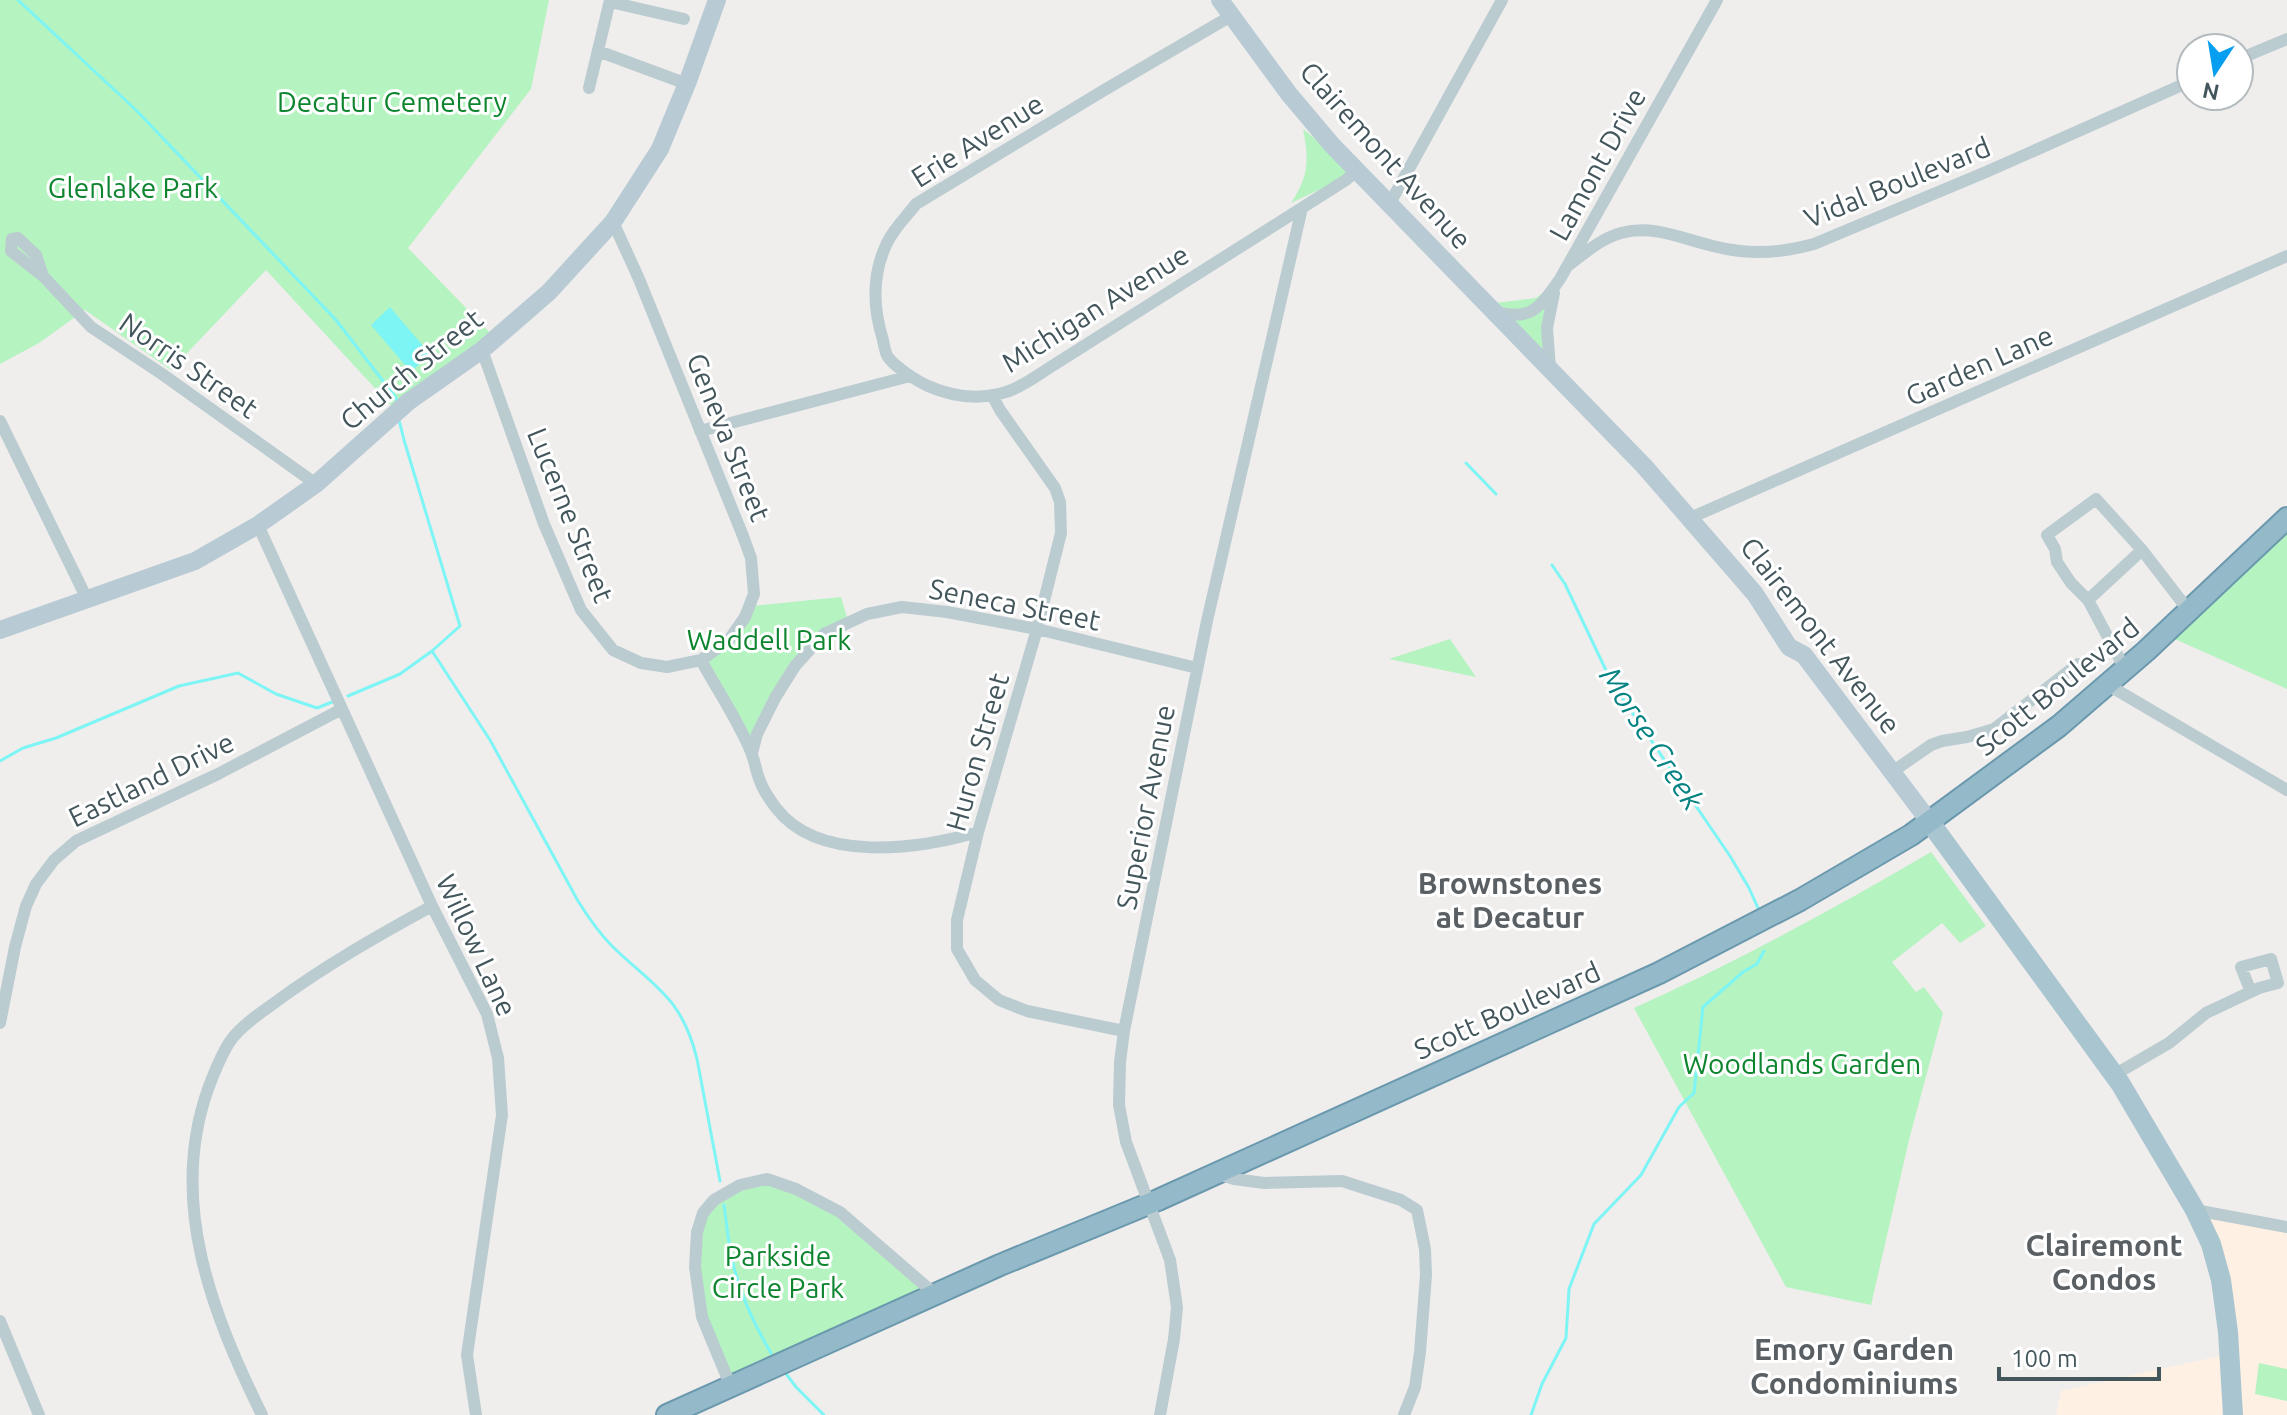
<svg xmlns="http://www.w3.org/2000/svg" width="2287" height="1415" font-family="Ubuntu,sans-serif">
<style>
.commercial{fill:#fef0e3}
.green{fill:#b5f3c0}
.water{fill:#7df5f5}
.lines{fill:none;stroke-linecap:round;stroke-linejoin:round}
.stream{stroke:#7df5f5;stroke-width:3}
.trunk-casing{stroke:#6a99ae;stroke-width:24}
.minor{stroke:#bbccd1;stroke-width:12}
.secondary{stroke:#b8cbd4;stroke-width:18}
.primary{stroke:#a9c5d0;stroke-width:20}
.trunk{stroke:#94bac9;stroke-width:20}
.labels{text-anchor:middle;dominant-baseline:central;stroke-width:6;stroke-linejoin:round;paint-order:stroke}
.park-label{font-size:28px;fill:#0d852f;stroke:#fff}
.street-label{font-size:28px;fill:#43565c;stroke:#fff}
.water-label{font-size:30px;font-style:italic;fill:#058282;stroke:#fff}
.neighbourhood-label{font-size:30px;font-weight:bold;fill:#595f63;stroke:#fff}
</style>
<rect width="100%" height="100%" fill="#f0eded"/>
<!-- commercial -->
<path class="commercial" d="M2195 1210 2287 1225V1415H2056L2061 1391 2220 1356 2218 1284Z"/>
<!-- green -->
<path class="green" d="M0 0H549L531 89 408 248 498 341 396 411 266 270 171 370 85 310 39 343 0 364Z
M1303 129 1357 172 1291 203C1309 176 1309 160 1303 129Z
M1560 279 1548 356 1487 304 1536 298Z
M2287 517V689L2168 636Z
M841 597 848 621 823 630 750 741 706 661 725 644 743 607Z
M1450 639 1476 677 1389 659Z
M1931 852 1986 926 1960 943 1942 923 1892 962 1916 992 1924 987 1943 1013 1909 1140 1871 1305 1786 1287 1634 1008C1736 962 1834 909 1931 852Z
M773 1184 829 1210 927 1293 722 1378C711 1343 687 1246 707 1214 709 1211 713 1209 716 1206 734 1190 750 1188 773 1184Z
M2259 1363 2287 1369V1401L2255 1394Z"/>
<!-- water -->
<path class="water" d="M390 307 430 354 411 372 371 325Z"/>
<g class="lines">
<!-- stream -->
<path class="stream" d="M18 0 137 111 336 320 396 398 397 404
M399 420 404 440 460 626 432 651 490 740 578 901C588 917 599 933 612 946 654 987 682 997 697 1059L720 1181
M1466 463 1496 494
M1552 565 1565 584 1612 683 1730 856 1749 888 1758 908
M348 696 400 674 432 651
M0 761 23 748 56 738 179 686 238 673 276 694 317 708 332 702
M724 1205C727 1225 728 1244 733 1263 740 1295 754 1324 771 1353
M784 1371 796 1387 824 1415
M1531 1415 1542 1384 1566 1338 1569 1289 1594 1224 1641 1175 1679 1107 1694 1093 1703 1007 1743 972 1757 964 1764 951"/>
<!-- trunk casing -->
<g class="trunk-casing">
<path id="trunk" d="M667 1415 1000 1265 1158 1200 1659 973 1800 900 1911 835 2059 726 2146 651 2287 518"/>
</g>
<!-- minor -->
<path class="minor" d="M610 2 684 19
M1231 16 1106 89 916 204C906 217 894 228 887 243 872 274 873 308 883 340 884 345 885 353 888 357 895 367 917 381 928 386 953 397 980 400 1006 392 1022 387 1035 377 1049 368L1346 180 1356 171
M598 51 687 84
M2239 59 2287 39
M589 88 610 0
M1389 205 1502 0
M1569 265C1585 253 1600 239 1621 233 1655 224 1684 240 1717 247 1750 255 1782 253 1814 244L1986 172 2191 81
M43 276 36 255 18 238 12 239 11 251 43 276 91 327 162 374 316 484
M1497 312C1533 322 1541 305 1560 279L1717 0
M482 350 544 524 581 610 613 650 641 663 667 667 701 660 729 640 745 617 754 594 751 558 743 536 639 279 613 222
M1550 368 1547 328 1554 293
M992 395 1000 410 1055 488 1060 502 1061 533 1037 629 978 832 957 920V949L975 980 999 1000 1027 1011 1124 1031
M0 421 87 599
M700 431 910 376
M1690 518 2287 256
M258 525 432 906 487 1014 498 1058 502 1115 467 1355 476 1415
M2088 600 2142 550
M701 660C717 690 738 720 751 752 755 761 756 772 760 781 763 790 770 800 776 808 819 864 919 849 978 832
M2125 669 2088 600 2071 583 2057 562 2055 549 2047 535 2096 499 2142 550 2189 611
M2108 685 2287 790
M752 753 757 734 775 698 795 666 824 634 867 614 902 607 947 612 1037 629 1197 668
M1892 772 1931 745 1942 741 1967 737 1994 729 2078 664
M0 1023 15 947 26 906 36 884 54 860 76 841 218 774 342 709
M2114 1075 2169 1043 2206 1013 2259 988 2278 983 2271 959 2241 967 2251 992
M1219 1174 1234 1179 1264 1183 1342 1181 1401 1200 1417 1210 1425 1249 1426 1275 1420 1352 1415 1387 1404 1415
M2195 1210 2287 1227
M0 1321 39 1415
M731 1387 702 1317 695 1267 697 1232 703 1213 714 1200 740 1185 767 1179 796 1189 840 1212 936 1295
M262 1415C212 1313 168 1202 208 1089 214 1073 221 1054 231 1040 242 1025 262 1012 277 1001 326 965 379 935 432 906
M1160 1415 1174 1339 1177 1307 1170 1260 1126 1142 1119 1105 1120 1062 1124 1031 1207 621 1302 208"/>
<!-- secondary -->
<path class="secondary" d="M1220 0 1289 94 1332 145 1644 466 1755 594 1789 647 1804 655 1929 821
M0 630 195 561 258 525 316 484 408 402 482 350 549 292 613 222 660 149 688 81 717 0"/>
<!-- primary -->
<path class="primary" d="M1929 821 2120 1083 2195 1210 2211 1244 2221 1280 2228 1332 2233 1415"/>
<!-- trunk -->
<use href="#trunk" class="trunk"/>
</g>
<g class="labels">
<!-- park labels -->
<g class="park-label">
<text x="392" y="101">Decatur Cemetery</text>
<text x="133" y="187">Glenlake Park</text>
<text x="769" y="639">Waddell Park</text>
<text x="1802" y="1063">Woodlands Garden</text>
<text x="778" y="1255">Parkside<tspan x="778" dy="32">Circle Park</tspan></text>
</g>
<!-- street labels -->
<g class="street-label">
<text transform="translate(977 140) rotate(-32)">Erie Avenue</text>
<text transform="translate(1386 155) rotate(48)">Clairemont Avenue</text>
<text transform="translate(1597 164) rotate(-61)">Lamont Drive</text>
<text transform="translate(1897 182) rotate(-22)">Vidal Boulevard</text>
<text transform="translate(1095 308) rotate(-32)">Michigan Avenue</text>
<text transform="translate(189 365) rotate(35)">Norris Street</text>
<text transform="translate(1979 365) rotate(-24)">Garden Lane</text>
<text transform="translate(411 369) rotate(-39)">Church Street</text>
<text transform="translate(729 437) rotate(68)">Geneva Street</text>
<text transform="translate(571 515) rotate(68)">Lucerne Street</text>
<text transform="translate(1015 604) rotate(11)">Seneca Street</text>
<text transform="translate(1821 635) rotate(52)">Clairemont Avenue</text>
<text transform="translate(2057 686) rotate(-39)">Scott Boulevard</text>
<text transform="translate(977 752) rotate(-74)">Huron Street</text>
<text transform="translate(151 779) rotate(-26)">Eastland Drive</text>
<text transform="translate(1145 807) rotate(-79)">Superior Avenue</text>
<text transform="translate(477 945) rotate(65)">Willow Lane</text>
<text transform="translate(1507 1010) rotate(-24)">Scott Boulevard</text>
</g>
<!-- water labels -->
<g class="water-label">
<text transform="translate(1652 738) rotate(57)">Morse Creek</text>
</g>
<!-- neighbourhood labels -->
<g class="neighbourhood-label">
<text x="1510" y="883">Brownstones<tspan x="1510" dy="34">at Decatur</tspan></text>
<text x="2104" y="1245">Clairemont<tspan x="2104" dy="34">Condos</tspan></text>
<text x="1854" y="1349">Emory Garden<tspan x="1854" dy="34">Condominiums</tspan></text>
</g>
</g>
<!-- north arrow -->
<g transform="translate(2215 72) rotate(192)"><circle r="38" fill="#ffffff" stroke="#b4bbbe" stroke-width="2"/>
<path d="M0-6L14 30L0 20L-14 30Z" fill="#059ef1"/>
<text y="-12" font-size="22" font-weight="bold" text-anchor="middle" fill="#43565c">N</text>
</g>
<!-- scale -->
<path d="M1999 1367v12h160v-12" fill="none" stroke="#43565c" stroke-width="4"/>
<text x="2011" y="1367" font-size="24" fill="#43565c" stroke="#ffffff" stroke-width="6" paint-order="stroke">100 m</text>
</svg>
